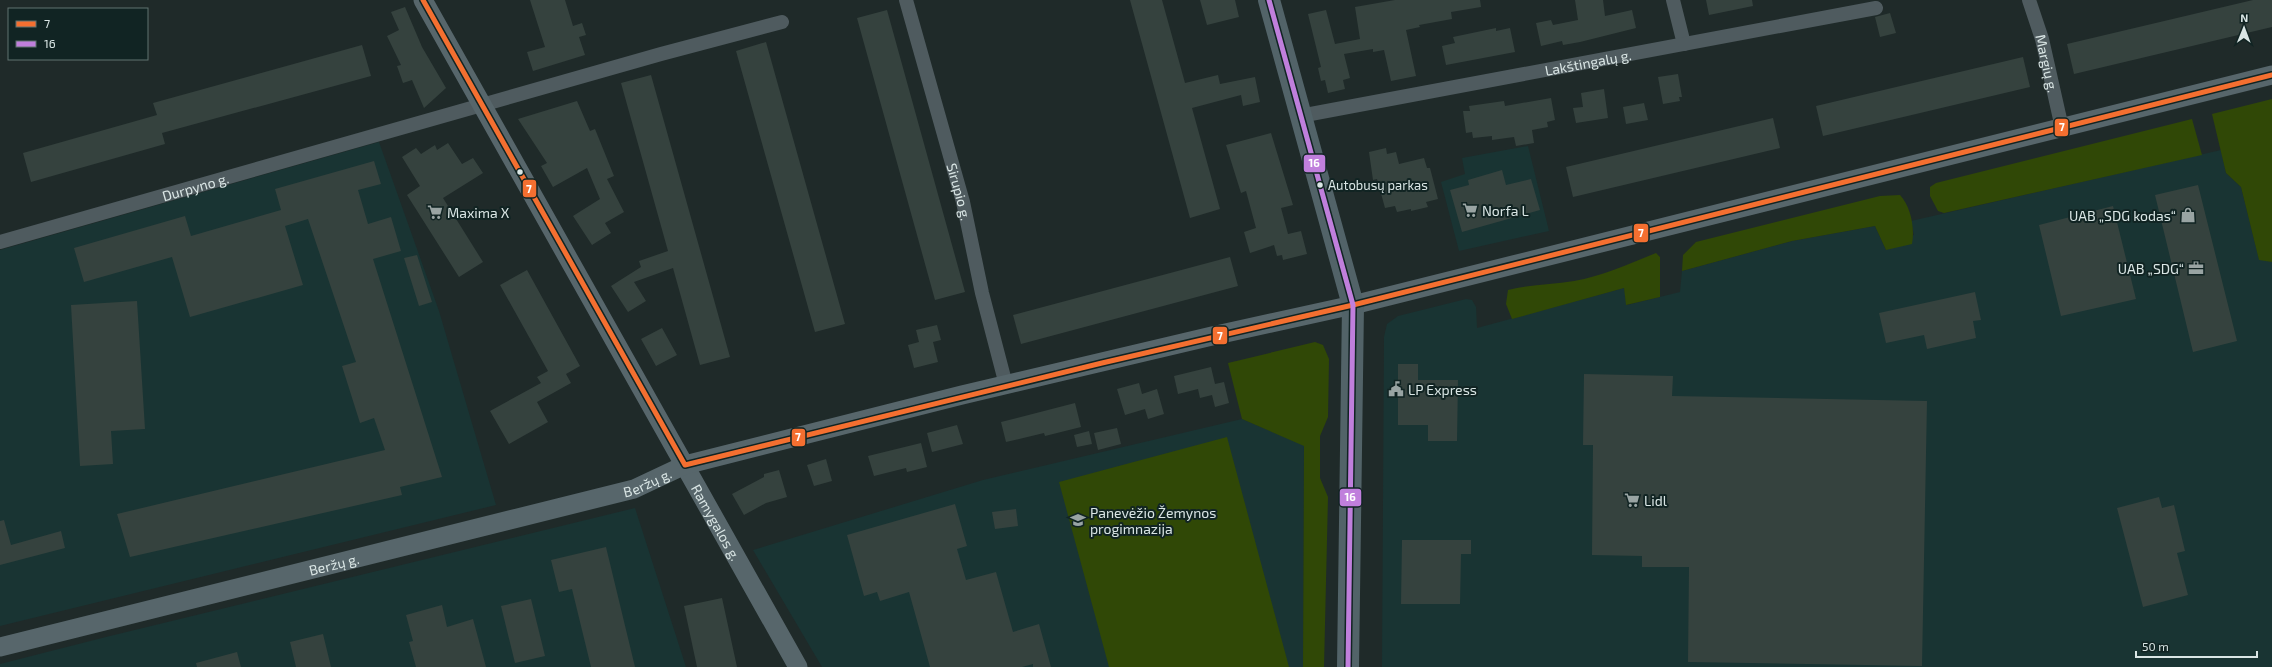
<svg xmlns="http://www.w3.org/2000/svg" width="2272" height="667" font-family="'Exo 2',sans-serif">
<style>
.built{fill:#193433}
.green{fill:#304806}
.building{fill:#35423e}
.lines{fill:none;stroke-linecap:round;stroke-linejoin:round}
.minor{stroke:#4f5b5f;stroke-width:14}
.secondary{stroke:#57666b;stroke-width:19}
.trunk{stroke:#526368;stroke-width:22}
.bus-1-casing{stroke:#112423;stroke-width:8}
.bus-2-casing{stroke:#112423;stroke-width:8}
.bus-1{stroke:#f46f30;stroke-width:5}
.bus-2{stroke:#c07fdc;stroke-width:5}
.bus-dot{fill:#dae6e5;stroke:#112423;stroke-width:1.5}
.labels{text-anchor:middle;dominant-baseline:central;stroke-width:4;stroke-linejoin:round;paint-order:stroke}
.bus-label{font-size:13px;fill:#dae6e5;stroke:#112423;text-anchor:start}
.street-label{font-size:14px;fill:#dae6e5;stroke:#112423}
.poi-label{font-size:14px;fill:#dae6e5;stroke:#112423;text-anchor:start}
.line-badge{stroke:#112423;stroke-width:1.5}
.badge-label{font-size:11px;text-anchor:middle;font-weight:bold;fill:#fff}
</style>
<rect width="100%" height="100%" fill="#1f2a29"/>
<!-- built -->
<path class="built" d="M379 142 439 311 496 505 0 626V250Z
M1528 146 1549 231 1459 251 1441 182 1465 174 1462 158Z
M2221 150 2226 173 2241 187 2259 259 2272 262V667H1382L1384 337 1387 324 1398 316 1466 299 1472 300 1476 307 1477 328 1624 288 1627 305 1680 292 1682 271 1792 241 1875 226 1886 250 1914 235 1911 221Z
M1242 419 1304 445 1303 667H822L753 550 983 480Z
M635 508 686 667H0V664L106 637Z"/>
<!-- green -->
<path class="green" d="M2272 99V262L2259 260 2241 187 2226 173 2212 114Z
M2192 119 2202 155 1944 213 1938 211 1930 196V187L1936 183Z
M1900 195C1911 207 1915 228 1912 244L1886 250 1875 226 1792 241 1682 271 1683 255 1696 242 1880 196Z
M1656 253 1660 257V297L1626 305 1624 288 1512 319 1506 304 1508 290C1530 284 1552 285 1574 281 1602 276 1629 264 1656 253Z
M1315 342 1323 345 1329 359 1328 417 1320 436V478L1328 497 1324 667H1303L1304 446 1242 419 1228 363Z
M1227 437 1289 667H1109L1059 482Z"/>
<!-- building -->
<path class="building" d="M530 0H565L573 26 582 23 586 35 579 37 585 55 533 71 527 52 545 47Z
M1130 0H1162L1185 83 1218 75 1220 84 1255 77 1260 102 1243 106 1241 95 1192 108 1220 209 1190 218Z
M1200 0H1235L1239 17 1207 25Z
M1395 0H1480L1481 7 1451 12 1452 19 1419 25 1420 27 1406 30 1416 76 1391 81 1384 50 1373 52V49L1344 54 1350 78 1343 80 1345 89 1328 93 1325 80 1321 81 1318 68 1321 67 1308 14 1326 10 1335 44 1360 39 1355 7Z
M1575 0H1603L1605 16 1632 10 1636 28 1580 42 1563 45 1562 41 1541 46 1536 23 1551 20 1553 25 1578 20Z
M1706 0H1752L1753 6 1709 15Z
M2253 0H2272V27L2074 74 2067 44Z
M405 7 422 47 446 88 424 108 412 80 403 83 397 66 401 65 387 36 399 30 391 12Z
M887 10 965 292 935 300 857 18Z
M1890 13 1896 33 1880 37 1875 17Z
M1496 28V31L1510 28 1515 52 1446 65 1442 46 1455 43 1453 37Z
M766 42 845 324 815 332 736 51Z
M362 45 371 76 162 133 165 144 31 182 23 153 157 115 153 103Z
M2023 57 2030 87 1823 136 1816 106Z
M1678 74 1682 97H1679L1680 101 1663 104 1658 77Z
M651 75 730 357 700 365 673 268 634 282 646 301 628 312 611 286 641 267 639 261 668 251 621 83Z
M1604 89 1608 118 1576 123 1573 108 1583 107 1581 93Z
M1551 98 1555 120 1547 122 1548 127 1532 130 1534 143 1516 146 1514 137 1492 140V136L1473 138 1472 132 1466 133 1463 111H1470L1469 106 1504 101 1505 106Z
M577 101 590 131 595 129 614 176 607 179 624 212 605 223 611 233 592 245 573 216 600 199 587 168 553 187 541 166 547 163 518 119Z
M1644 103 1648 120 1626 124 1623 107Z
M1773 118 1780 148 1573 197 1566 167Z
M1271 133 1293 205 1281 208 1288 234 1301 231 1307 254 1283 260 1282 255 1277 256 1274 245 1250 253 1244 232 1256 228 1246 191 1241 193 1226 145Z
M448 143 462 164 473 158 483 173 443 198 483 262 459 277 407 195 420 186 402 157 416 148 421 154 435 145 437 150Z
M1386 148 1387 154 1396 152 1399 164 1424 158 1427 168H1430L1438 199 1426 202 1428 207 1411 211V209L1397 212 1395 206 1385 208 1377 179 1373 180 1369 152Z
M374 161 381 184 358 190 368 224 391 217 401 251 373 259 442 477 400 487 402 495 130 557 117 514 385 450 374 418 360 423 342 366 356 362 308 219 285 226 303 285 190 317 172 257 84 282 74 248 185 216 191 236 281 210 275 189Z
M1502 170 1506 185 1531 179 1540 210 1462 232 1450 190 1469 185 1468 180Z
M2198 185 2237 341 2193 352 2155 195Z
M2113 206 2136 299 2061 316 2039 225Z
M417 255 432 302 419 306 404 258Z
M1230 257 1238 286 1021 344 1013 315Z
M527 270 580 366 566 374 571 383 537 402 548 422 509 444 490 411 541 383 537 377 548 371 500 285Z
M1975 292 1981 320 1973 321 1976 338 1927 349 1924 335 1886 343 1879 313Z
M137 301 145 429 111 431 113 464 80 466 71 305Z
M937 325 941 340 933 342 938 362 914 368 908 345 919 342 916 330Z
M662 328 677 355 656 366 641 339Z
M1398 364H1418V380H1458L1457 441H1428V425H1398Z
M1211 367 1215 384 1224 382 1229 403 1215 407 1212 395 1200 398 1198 389 1178 394 1174 376Z
M1584 374 1673 376 1672 396 1927 401 1922 666 1688 662 1689 567H1642V556L1592 555 1593 445H1583Z
M1139 383 1142 394 1157 389 1164 414 1148 419 1145 409 1125 415 1117 389Z
M1075 403 1081 427 1045 436 1044 433 1006 442 1001 422Z
M957 425 963 444 932 452 927 433Z
M1117 428 1121 444 1098 450 1094 433Z
M1089 431 1092 444 1077 447 1074 435Z
M921 443 927 467 907 472 906 468 874 476 868 456Z
M826 459 832 481 814 486 807 465Z
M779 470 787 497 766 503 744 515 732 494 764 477V474Z
M2159 497 2162 508 2174 505 2185 551 2177 553 2188 595 2143 607 2117 508Z
M955 504 967 546 957 549 966 580 996 572 1013 632 1039 624 1051 667H1033V664L1022 667H930L909 592 880 601 877 592 864 596 847 535Z
M1016 509 1018 526 995 529 992 512Z
M4 520 11 545 61 531 65 548 0 565V521Z
M1402 540H1471V554H1461L1460 604H1401Z
M606 547 635 667H591L572 589 559 592 551 560Z
M722 598 737 667H697L684 606Z
M531 599 545 656 515 663 501 606Z
M442 605 447 627 473 619 486 667H416L409 642 413 641 406 615Z
M323 634 331 667H296L290 642Z
M237 652 241 667H197L196 663Z"/>
<g class="lines">
<!-- minor -->
<g class="minor">
<path id="s1" d="M906 0 963 202 982 293 1006 385"/>
<path d="M1673 0 1684 44"/>
<path id="s2" d="M2029 0 2042 39 2062 128"/>
<path id="s3" d="M1300 116 1876 8"/>
<path id="s4" d="M0 242 661 54 782 22"/>
</g>
<!-- secondary -->
<g class="secondary">
<path id="s5" d="M423 0 798 667"/>
<path id="s6" d="M0 647 634 489 685 465 962 395 1212 336 1353 305 2272 75"/>
</g>
<!-- trunk -->
<path class="trunk" d="M1269 0 1353 305 1348 667"/>
<!-- bus-1 casing -->
<g class="bus-1-casing">
<path id="bus-1" d="M423 0 685 465 1102 363 1353 305 2272 75"/>
</g>
<!-- bus-2 casing -->
<g class="bus-2-casing">
<path id="bus-2" d="M1269 0 1353 305 1348 667"/>
</g>
<!-- bus-1 -->
<use href="#bus-1" class="bus-1"/>
<!-- bus-2 -->
<use href="#bus-2" class="bus-2"/>
</g>
<!-- icons -->
<defs>
<g id="supermarket-bare" transform="scale(1.2)"><path d="M-6-5.5h2.5l.6 2H6L4.5 2H-2.5L-4.4-4H-6ZM-1.5 3.2a1.3 1.3 0 1 0 .1 0ZM3 3.2a1.3 1.3 0 1 0 .1 0Z" fill="#99a4a3" stroke="#112423" stroke-width="2.5" paint-order="stroke"/></g>
<g id="shop-bare" transform="scale(1.2)"><path d="M-5-2.5h2.3a2.7 3.5 0 0 1 5.4 0H5L5.5 6h-11ZM-1.5-2.5h3a1.5 2.3 0 0 0-3 0Z" fill="#99a4a3" stroke="#112423" stroke-width="2.5" paint-order="stroke"/></g>
<g id="office-bare" transform="scale(1.2)"><path d="M-6-3h4V-5.5h4V-3h4V5H-6ZM-1-4.5V-3h2v-1.5ZM-6 0V1H6V0Z" fill="#99a4a3" stroke="#112423" stroke-width="2.5" paint-order="stroke"/></g>
<g id="civic-bare" transform="scale(1.2)"><path d="M-.6-6.5H3V-4.5H.6V-3L4-1V1h2V6H-6V1h2V-1L-.6-3ZM-1.2 2.5V6h2.4V2.5Z" fill="#99a4a3" stroke="#112423" stroke-width="2.5" paint-order="stroke"/></g>
<g id="school-bare" transform="scale(1.2)"><path d="M0-5L7-2L0 1L-7-2ZM-4 1L0 2.5L4 1V4Q0 6-4 4Z" fill="#99a4a3" stroke="#112423" stroke-width="2.5" paint-order="stroke"/></g>
</defs>
<g fill-rule="evenodd">
<use href="#supermarket-bare" x="1470" y="210"/>
<use href="#supermarket-bare" x="435" y="212"/>
<use href="#shop-bare" x="2188" y="215"/>
<use href="#office-bare" x="2196" y="268"/>
<use href="#civic-bare" x="1396" y="389"/>
<use href="#supermarket-bare" x="1632" y="500"/>
<use href="#school-bare" x="1078" y="520"/>
</g>
<!-- markers -->
<g class="bus-dot">
<circle cx="520" cy="172" r="3.5"/>
<circle cx="1320" cy="185" r="3.5"/>
</g>
<g class="labels">
<!-- bus labels -->
<g class="bus-label">
<text x="1328" y="185">Autobusų parkas</text>
</g>
<!-- street labels -->
<g class="street-label">
<text stroke="none"><textPath href="#s3" startOffset="293">Lakštingalų g.</textPath></text>
<text stroke="none"><textPath href="#s2" startOffset="66">Margių g.</textPath></text>
<text stroke="none"><textPath href="#s4" startOffset="203">Durpyno g.</textPath></text>
<text stroke="none"><textPath href="#s1" startOffset="199">Sirupio g.</textPath></text>
<text stroke="none"><textPath href="#s6" startOffset="668">Beržų g.</textPath></text>
<text stroke="none"><textPath href="#s5" startOffset="599">Ramygalos g.</textPath></text>
<text stroke="none"><textPath href="#s6" startOffset="344">Beržų g.</textPath></text>
</g>
<!-- poi labels -->
<g class="poi-label">
<text x="1482" y="210">Norfa L</text>
<text x="447" y="212">Maxima X</text>
<text x="2176" y="215" text-anchor="end">UAB „SDG kodas“</text>
<text x="2184" y="268" text-anchor="end">UAB „SDG“</text>
<text x="1408" y="389">LP Express</text>
<text x="1644" y="500">Lidl</text>
<text x="1090" y="512">Panevėžio Žemynos<tspan x="1090" dy="16">progimnazija</tspan></text>
</g>
</g>
<g class="line-badge">
<rect x="2054" y="118" width="15" height="19" rx="4" fill="#f46f30"/>
<rect x="1303" y="154" width="23" height="19" rx="4" fill="#c07fdc"/>
<rect x="522" y="179" width="15" height="19" rx="4" fill="#f46f30"/>
<rect x="1633" y="223" width="16" height="20" rx="4" fill="#f46f30"/>
<rect x="1212" y="326" width="16" height="19" rx="4" fill="#f46f30"/>
<rect x="791" y="428" width="15" height="19" rx="4" fill="#f46f30"/>
<rect x="1339" y="488" width="23" height="19" rx="4" fill="#c07fdc"/>
</g>
<g class="badge-label">
<text x="2062" y="131">7</text>
<text x="1314" y="167">16</text>
<text x="529" y="193">7</text>
<text x="1641" y="237">7</text>
<text x="1220" y="340">7</text>
<text x="798" y="441">7</text>
<text x="1350" y="501">16</text>
</g>
<!-- legend -->
<rect x="8" y="8" width="140" height="52" fill="#112423" stroke="#617271"/>
<rect x="16" y="21" width="20" height="6" fill="#f46f30" stroke="#617271"/>
<text x="44" y="28" font-size="12" fill="#dae6e5">7</text>
<rect x="16" y="41" width="20" height="6" fill="#c07fdc" stroke="#617271"/>
<text x="44" y="48" font-size="12" fill="#dae6e5">16</text>
<!-- north arrow -->
<g transform="translate(2244 28) rotate(1)" stroke="#112423" stroke-width="3" paint-order="stroke">
<path d="M0-3L7 15L0 10L-7 15Z" fill="#dae6e5"/>
<text y="-6" font-size="11" font-weight="bold" text-anchor="middle" fill="#dae6e5">N</text>
</g>
<!-- scale -->
<path d="M2136 651v6h121v-6" fill="none" stroke="#dae6e5" stroke-width="2"/>
<text x="2142" y="651" font-size="12" fill="#dae6e5" stroke="#112423" stroke-width="3" paint-order="stroke">50 m</text>
</svg>
